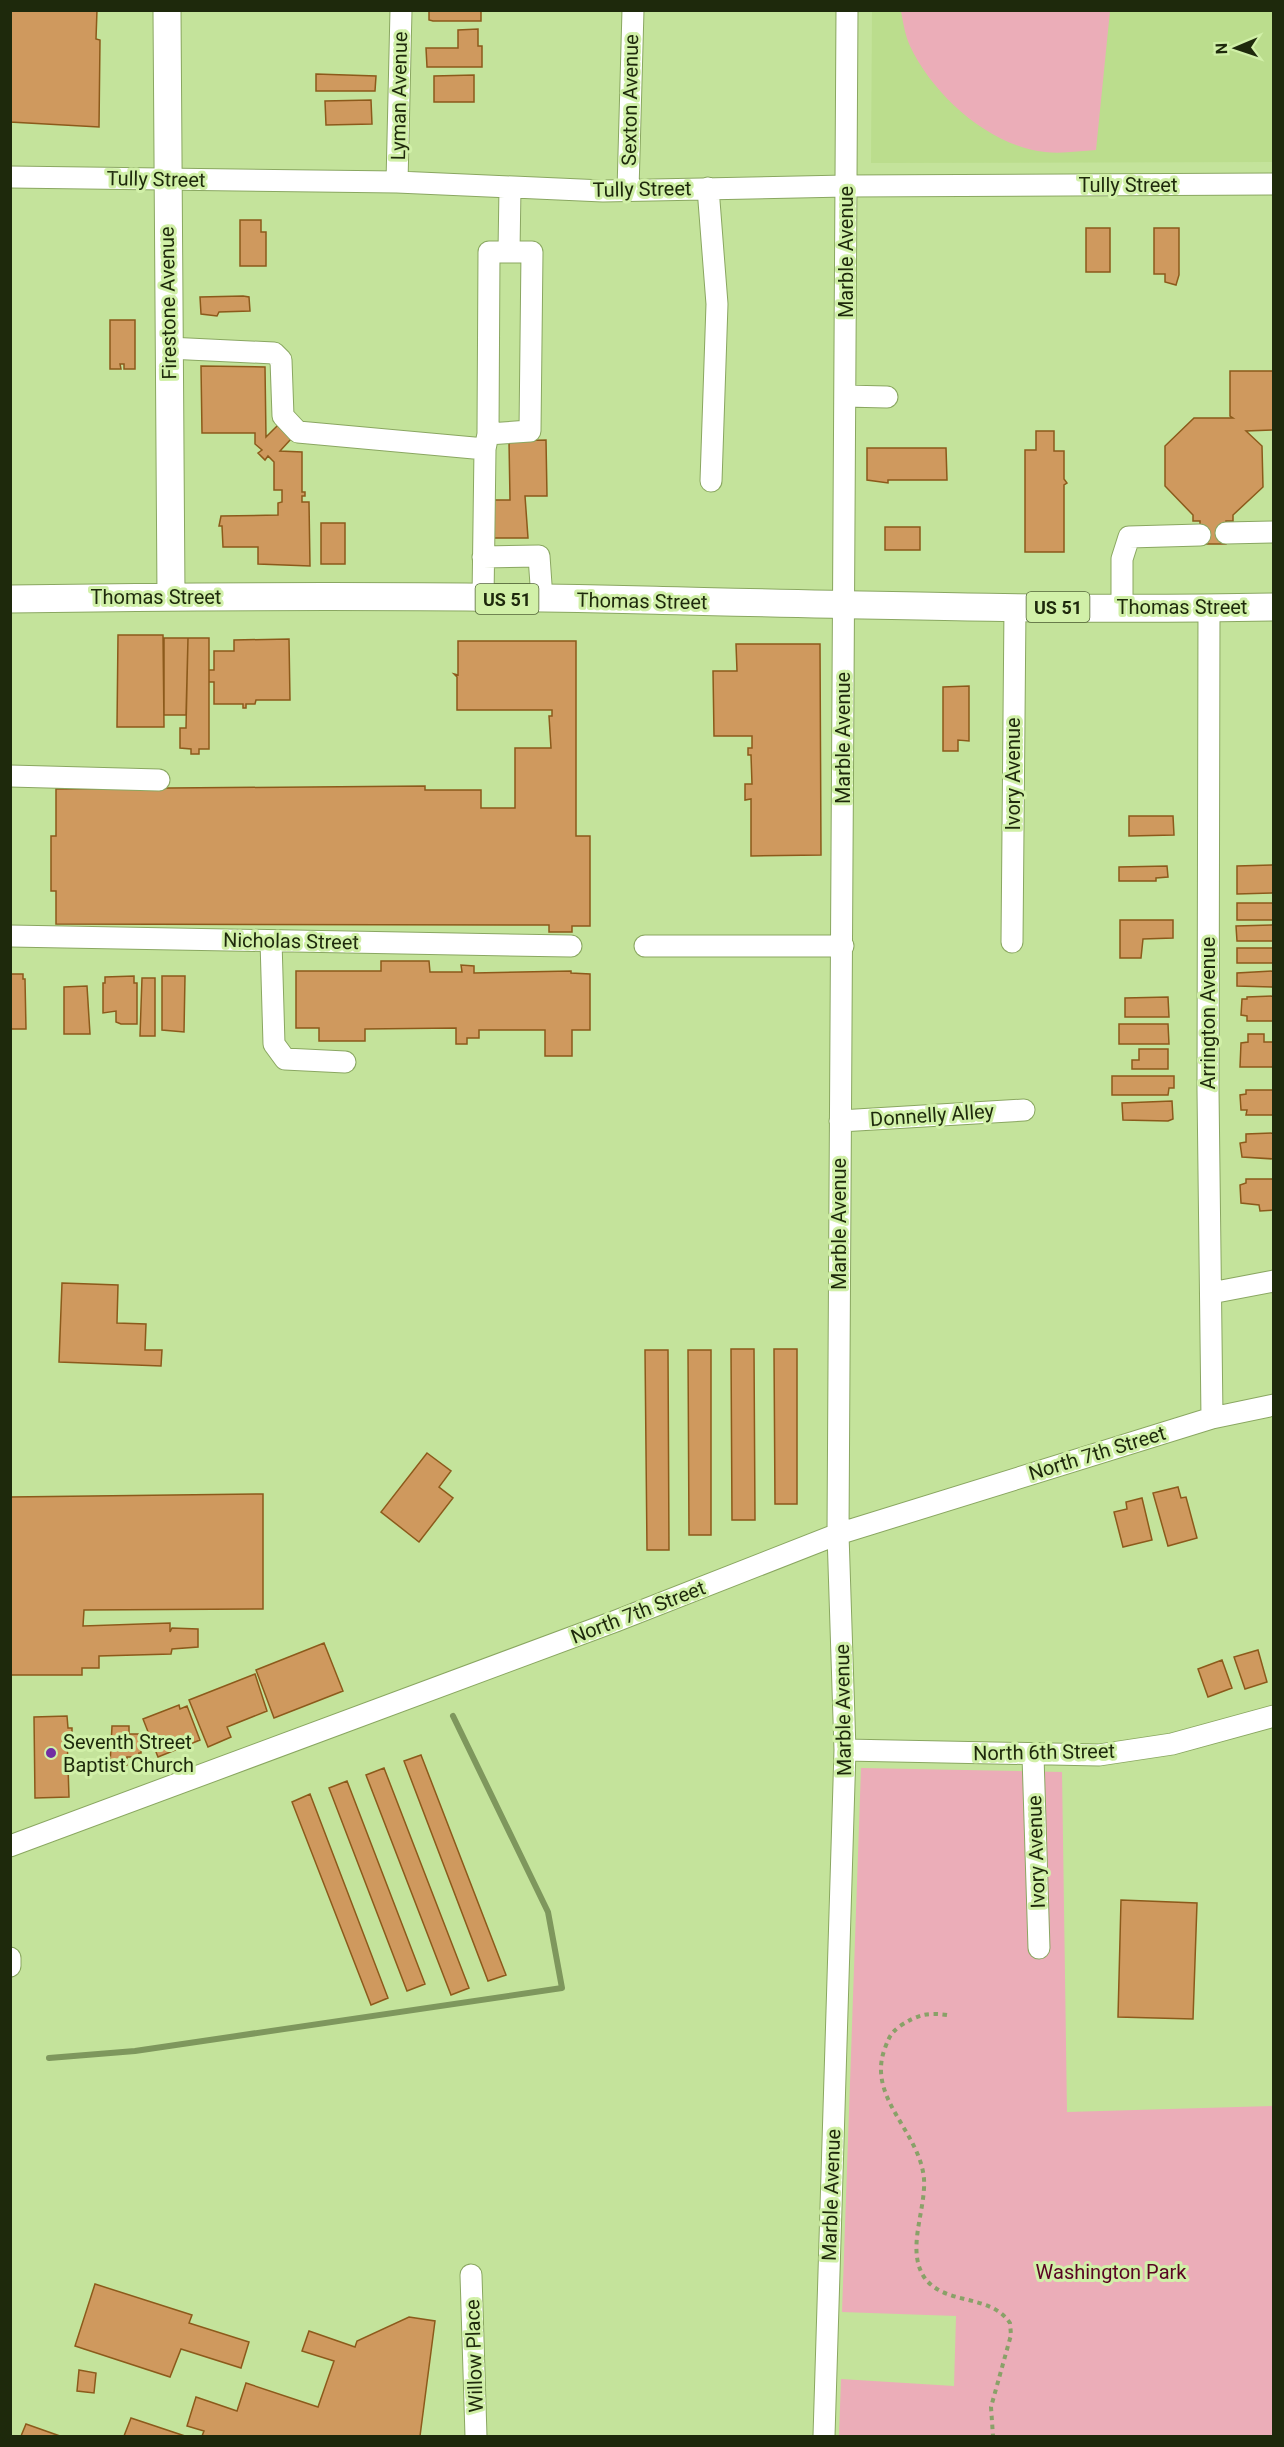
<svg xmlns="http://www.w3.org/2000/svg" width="1284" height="2447" font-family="Roboto,sans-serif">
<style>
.built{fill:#bbdd8d}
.green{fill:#ebadb8}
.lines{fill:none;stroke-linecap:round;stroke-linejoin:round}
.stream{stroke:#7e975d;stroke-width:6}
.building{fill:#cf995e;stroke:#8c5a1b;stroke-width:1.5}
.minor-casing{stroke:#8aa761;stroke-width:23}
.major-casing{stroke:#8aa761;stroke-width:29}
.path{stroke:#89a168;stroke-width:4;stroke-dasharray:4.5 4.5;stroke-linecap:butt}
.minor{stroke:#fff;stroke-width:21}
.major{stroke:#fff;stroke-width:27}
.poi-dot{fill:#712ea2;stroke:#d1f0a8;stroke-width:2}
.labels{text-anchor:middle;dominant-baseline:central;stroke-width:6;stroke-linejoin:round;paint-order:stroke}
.shield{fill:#d1f0a8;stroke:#54653b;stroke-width:1.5}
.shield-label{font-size:18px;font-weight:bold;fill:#1e290c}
.street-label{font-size:20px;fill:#1e290c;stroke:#d1f0a8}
.poi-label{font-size:20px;fill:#1e290c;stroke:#d1f0a8;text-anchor:start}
.park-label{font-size:20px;fill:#590323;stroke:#d1f0a8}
</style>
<rect width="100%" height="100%" fill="#c4e39b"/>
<!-- built -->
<path class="built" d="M872 11H1273V162L871 163Z"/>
<!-- green -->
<path class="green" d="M901 11H1110L1096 150C1080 151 1062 154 1045 152 989 146 933 95 910 46 905 35 903 22 901 11Z
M861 1768 1062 1772 1067 2112 1273 2106V2436H839L841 2379 954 2386 956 2316 842 2312Z"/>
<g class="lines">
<!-- stream -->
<path class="stream" d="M49 2058 135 2051 562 1988 548 1912 453 1716"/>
</g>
<!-- building -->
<path class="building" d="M10 10H97L96 39 100 40 99 127 10 122Z
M429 10H481V21H433L429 20Z
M478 29V46H482V67H427L426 48H458V30Z
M316 74 376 76 375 91H316Z
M474 75V102H434V76Z
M371 100 372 124 326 125 325 101Z
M240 220H261V232H266V266H240Z
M1086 228H1110V272H1086Z
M1154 228H1179V275L1176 285 1165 282V274H1154Z
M243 296 249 297 250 311 219 312 217 316 201 314 200 297Z
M110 320H135V369H124V364H120L121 369H110Z
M201 366 265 367 266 437 278 425 291 439 280 451 302 452V492H305V496H302V502H309L310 566 258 564V547H223L222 526H219L221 516 278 515V503L282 502V490H274V462L268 456 265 460 258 453 262 450 255 444V433H202Z
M1230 371H1274V435L1273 430 1246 431 1262 446 1263 487 1233 515V521H1226V544H1200V521H1193V515L1165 486V446L1194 418H1233L1230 416Z
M1036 431H1054V451H1064V479L1067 483 1064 485V552H1025V450H1036Z
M546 440 547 496H525L528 538H491L490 500H510L509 441Z
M867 448H946L947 480H888V483L867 480Z
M321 523H345V564H321Z
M885 527H920V550H885Z
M118 635H163L164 727H117Z
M164 638H188L186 715H164Z
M188 638H209V749H199V754H191V749L180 748V728H186Z
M289 639 290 700H256L255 704H246V708H243V704H214V682H209V670H214V651H234V640Z
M458 641H576V836H590V926H572V932H549V925L56 924V891H51V836H56V789L425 786V790H481V808H515V748H551L549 716H552V710H457V677L454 674 458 675Z
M736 644H820L821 855 751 856V799L745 800V784H752L751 755H748V748H752V736H714L713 671H737Z
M969 686V741L958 740V751H943V687Z
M1129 816H1173L1174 835 1129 836Z
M1274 865V893L1237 894V866Z
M1167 866 1168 877 1156 878V881H1119V867Z
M1237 903H1274V920H1237Z
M1120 920H1173V938L1143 939 1141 958H1120Z
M1274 925V941H1237L1236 926Z
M1237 948H1274V963H1237Z
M381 961H429L430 972H462L461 965 474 966V973L571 971V973L590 974V1030H572V1056H545V1030H479V1038H467V1044H456V1028L365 1029V1041H319V1028H296V971H381Z
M1274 971V987L1237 986V973Z
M10 974H23V979H25L26 1029H10Z
M134 976V983H137V1024H121L116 1022V1011L103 1013V983H105V977Z
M162 976H185L184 1032 162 1030Z
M142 978H155V1036H140Z
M87 986 90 1034H64V987Z
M1274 996V1021H1247V1016L1241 1015 1242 999H1247V997Z
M1168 997 1169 1017H1125V998Z
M1119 1024H1168L1169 1044H1119Z
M1248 1034H1264V1042H1274V1067H1240L1241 1043 1248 1042Z
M1139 1049H1168V1069H1132V1060H1139Z
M1112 1076H1174V1088H1169L1168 1095H1112Z
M1246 1090H1274V1115H1246L1247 1110H1241L1240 1095 1246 1094Z
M1172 1101 1173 1119 1168 1121 1123 1120 1122 1103Z
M1274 1133V1159L1242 1157 1240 1143 1246 1142V1134Z
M1246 1179H1274V1210L1260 1211 1259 1205 1241 1203 1240 1185 1246 1183Z
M62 1283 118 1285 117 1323 146 1324 145 1350H162L161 1366 59 1362Z
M731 1349H754L755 1520H732Z
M774 1349H797V1504H775Z
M645 1350H668L669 1550H647Z
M688 1350H711V1535H689Z
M427 1453 451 1471 439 1487 453 1498 419 1542 381 1512Z
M1178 1487 1181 1498 1186 1497 1197 1538 1168 1546 1153 1493Z
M263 1494V1609L84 1610 83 1626 170 1623V1632L172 1628 198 1629V1647L172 1649 171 1654 99 1656V1668H82V1675H10V1497Z
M1142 1498 1152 1540 1123 1547 1114 1512 1127 1509 1126 1502Z
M324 1643 343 1691 274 1718 256 1670Z
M1258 1650 1267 1682 1245 1689 1234 1657Z
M1222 1660 1232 1688 1208 1697 1198 1669Z
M255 1674 267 1711 227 1727 231 1737 208 1747 189 1700Z
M179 1705 180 1709 187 1706 200 1740 158 1757 143 1719Z
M67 1716 68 1728H72V1736H67L69 1797 35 1798 34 1717Z
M112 1726H129V1734H142L141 1753H139L138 1757H127V1765H110Z
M421 1755 506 1975 488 1981 404 1761Z
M384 1768 469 1988 451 1995 366 1775Z
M347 1781 425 1984 407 1991 329 1788Z
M310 1794 388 1998 371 2005 292 1802Z
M1121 1900 1197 1903 1193 2019 1118 2017Z
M95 2284 192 2315 189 2323 249 2342 241 2368 181 2349 170 2377 75 2346Z
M409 2317 435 2321 420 2436H202L204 2431 187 2426 196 2397 237 2411 246 2383 318 2407 334 2361 302 2351 309 2331 355 2347 357 2341Z
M79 2370 96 2373 94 2393 77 2391Z
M131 2418 185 2436H124Z
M26 2424 60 2436H21Z"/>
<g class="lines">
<!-- minor casing -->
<g class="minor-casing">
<path id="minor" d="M10 177 397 182 603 191 846 186 1274 184
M397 182 401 10
M708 188 717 304 711 481
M628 190 633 10
M168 348 274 353 281 360 283 416 298 432 485 449
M845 396 887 397
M488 434 530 431 532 252H509
M1226 533 1274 532
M483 557 539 556 542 599
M483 599 485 449 488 434 489 252H509L510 187
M1122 608V559L1129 537 1200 535
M1209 608 1208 1090 1212 1418
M10 776 159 780
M10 936 571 946
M271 941 274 1044 285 1059 345 1062
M1012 942 1015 607
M645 946H843
M840 1121 1024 1110
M1211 1293 1274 1281
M845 1750 1099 1755 1172 1744 1274 1716
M1033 1756 1039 1948
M10 1846 616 1621 838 1534 1212 1418 1274 1405
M10 1958V1966
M471 2275 476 2436
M824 2436 845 1750 838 1534 847 10"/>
</g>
<!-- major casing -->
<g class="major-casing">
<path id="major" d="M167 10 171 596
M10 599C222 596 434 595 645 600 855 605 1064 611 1274 607"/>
</g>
<!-- path -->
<path class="path" d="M947 2015C927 2012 917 2015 900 2026 891 2033 889 2037 885 2048 866 2098 920 2131 924 2179 926 2210 906 2249 924 2277 944 2306 990 2293 1010 2323L1011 2335 991 2407 993 2436"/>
<!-- minor -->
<use href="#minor" class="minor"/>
<!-- major -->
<use href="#major" class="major"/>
</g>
<!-- markers -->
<circle class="poi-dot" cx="51" cy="1753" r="6"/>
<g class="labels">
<!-- shield labels -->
<g class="shield">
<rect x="475.5" y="584" width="63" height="30" rx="4.5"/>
<rect x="1026.5" y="592" width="63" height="30" rx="4.5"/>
</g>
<g class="shield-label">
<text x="507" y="599">US 51</text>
<text x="1058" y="607">US 51</text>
</g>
<!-- street labels -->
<g class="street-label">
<text transform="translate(399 96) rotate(-89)">Lyman Avenue</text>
<text transform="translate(630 100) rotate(-89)">Sexton Avenue</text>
<text transform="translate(156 179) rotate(1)">Tully Street</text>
<text x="1128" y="185">Tully Street</text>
<text transform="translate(642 189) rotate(-1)">Tully Street</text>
<text transform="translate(846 252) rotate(-90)">Marble Avenue</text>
<text transform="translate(168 303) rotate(-91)">Firestone Avenue</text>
<text x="156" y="597">Thomas Street</text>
<text transform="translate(642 601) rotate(1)">Thomas Street</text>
<text x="1182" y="607">Thomas Street</text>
<text transform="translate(843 738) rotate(-90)">Marble Avenue</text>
<text transform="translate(1013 774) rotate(-90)">Ivory Avenue</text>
<text transform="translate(291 941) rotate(1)">Nicholas Street</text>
<text transform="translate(1208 1013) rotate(-90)">Arrington Avenue</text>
<text transform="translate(932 1115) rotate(-4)">Donnelly Alley</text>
<text transform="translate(839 1224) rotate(-90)">Marble Avenue</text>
<text transform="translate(1097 1453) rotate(-17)">North 7th Street</text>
<text transform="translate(638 1612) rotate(-21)">North 7th Street</text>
<text transform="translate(843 1710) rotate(-91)">Marble Avenue</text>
<text transform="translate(1044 1752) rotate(-1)">North 6th Street</text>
<text transform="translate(1036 1852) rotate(-92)">Ivory Avenue</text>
<text transform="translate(831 2195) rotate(-88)">Marble Avenue</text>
<text transform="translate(474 2356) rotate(-92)">Willow Place</text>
</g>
<!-- poi labels -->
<g class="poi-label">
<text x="63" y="1742">Seventh Street<tspan x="63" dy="23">Baptist Church</tspan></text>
</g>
<!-- park labels -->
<g class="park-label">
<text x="1111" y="2272">Washington Park</text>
</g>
</g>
<!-- border -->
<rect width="1284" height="2447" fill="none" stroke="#1e290c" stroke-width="24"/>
<!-- north arrow -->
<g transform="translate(1236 48) rotate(268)" stroke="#d1f0a8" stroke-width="4.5" paint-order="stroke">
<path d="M0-4.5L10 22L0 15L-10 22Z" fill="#1e290c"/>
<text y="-9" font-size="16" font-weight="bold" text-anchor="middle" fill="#1e290c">N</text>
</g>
</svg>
